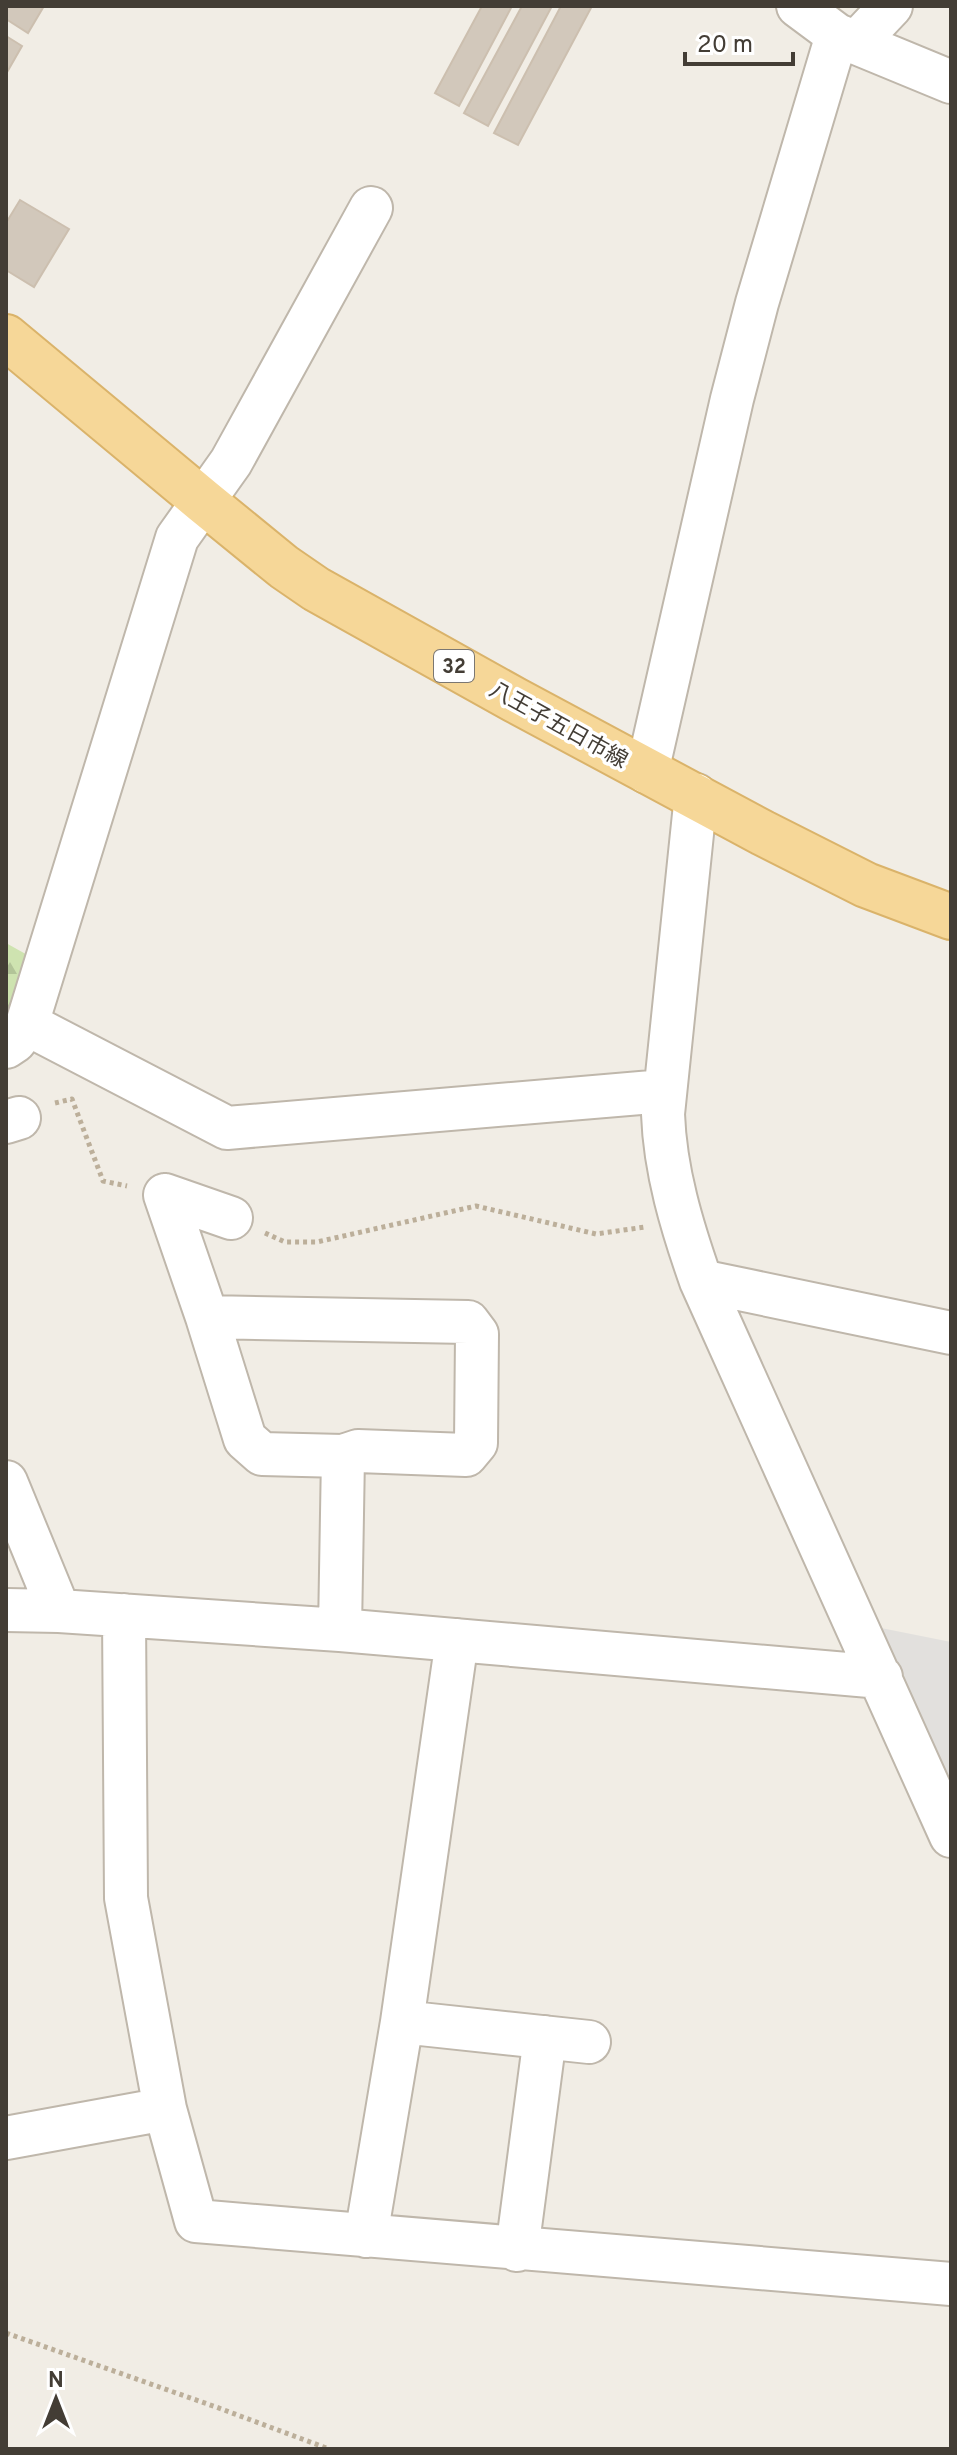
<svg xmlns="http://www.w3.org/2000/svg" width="957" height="2455" font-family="Overpass,'Noto Sans JP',sans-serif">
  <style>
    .forest { fill: url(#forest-firs) }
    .parking { fill: #e2e0dd }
    .building { fill: #d2c8bb; stroke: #ccbfaf; stroke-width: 2 }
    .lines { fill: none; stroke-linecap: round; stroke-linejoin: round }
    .minor-casing { stroke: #bfb7ab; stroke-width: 46 }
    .major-casing { stroke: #dab36a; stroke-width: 48 }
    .path { stroke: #bcaf9a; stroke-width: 5; stroke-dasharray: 4 4; stroke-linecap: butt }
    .minor { stroke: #fff; stroke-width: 42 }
    .major { stroke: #f6d798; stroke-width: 44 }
    .labels { text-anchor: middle; stroke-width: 7; stroke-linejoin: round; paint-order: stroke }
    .shield { fill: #fff; stroke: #7b7772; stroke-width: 2 }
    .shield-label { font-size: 20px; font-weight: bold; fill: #433d35 }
    .street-label { font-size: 22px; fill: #433d35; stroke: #fff }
  </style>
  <defs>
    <pattern id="forest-firs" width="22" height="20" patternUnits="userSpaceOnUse" patternTransform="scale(2)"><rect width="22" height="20" fill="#cee3b0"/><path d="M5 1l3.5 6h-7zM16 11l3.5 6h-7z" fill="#b2c498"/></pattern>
  </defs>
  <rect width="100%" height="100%" fill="#f1ede5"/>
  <path class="forest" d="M6,943L31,957L11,1015H6Z"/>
  <path class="parking" d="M856,1623L951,1642V1836Z"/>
  <path class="building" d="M6,6H44L28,33L6,19Z
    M482,6H512L459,106L435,93Z
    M522,6H552L488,126L464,113Z
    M561,6H592L518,145L494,133Z
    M6,36L22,46L6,74Z
    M20,200L69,229L34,287L6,270V223Z"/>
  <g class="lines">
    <defs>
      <path id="minor" d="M798,6L837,35L951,82
        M856,43L891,6
        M647,772L732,399L757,303L837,35
        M696,795L663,1114C665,1171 682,1227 701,1281L951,1836
        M27,1024L227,1128L664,1091
        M6,1047L15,1041L27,1024L177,538L231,462L371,208
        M6,1122L19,1118
        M165,1195L207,1317L245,1439L262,1454L343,1456L358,1451L466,1455L476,1443L477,1334L468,1322L207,1317
        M165,1195L231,1218
        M701,1281L951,1333
        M6,1482L59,1611
        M6,1610L59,1611L340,1630L881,1677
        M124,1615L126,1898L165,2109L196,2221L951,2284
        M340,1630L343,1456
        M402,2022L589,2042
        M6,2138L165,2109
        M366,2236L402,2022L457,1640
        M517,2250L545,2037"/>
      <path id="major" d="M6,337L203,501L284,567L316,589L515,700L763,833L866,885L951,917"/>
    </defs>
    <use href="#minor" class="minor-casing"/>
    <use href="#major" class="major-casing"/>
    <path class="path" d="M55,1103L72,1099L103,1181L127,1186
      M265,1233L285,1242H317L476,1206L596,1234L645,1227
      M6,2333L216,2407L329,2449"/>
    <use href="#minor" class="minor"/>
    <use href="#major" class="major"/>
  </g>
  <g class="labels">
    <rect class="shield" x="434" y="650" width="40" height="32" rx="6"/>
    <g class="shield-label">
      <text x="454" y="673">32</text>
    </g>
    <g class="street-label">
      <text transform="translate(559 724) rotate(29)" y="8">八王子五日市線</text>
    </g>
  </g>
  <rect width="957" height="2455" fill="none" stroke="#433d35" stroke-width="16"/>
  <g transform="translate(56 2399)" stroke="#ffffff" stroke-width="6" paint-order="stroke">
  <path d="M0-6L14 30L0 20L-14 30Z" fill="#433d35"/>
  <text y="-12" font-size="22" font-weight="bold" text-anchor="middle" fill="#433d35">N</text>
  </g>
  <path d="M685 52v12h108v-12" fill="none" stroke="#433d35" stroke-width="4"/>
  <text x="697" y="52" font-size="24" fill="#433d35" stroke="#ffffff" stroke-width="6" paint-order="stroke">20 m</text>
</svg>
